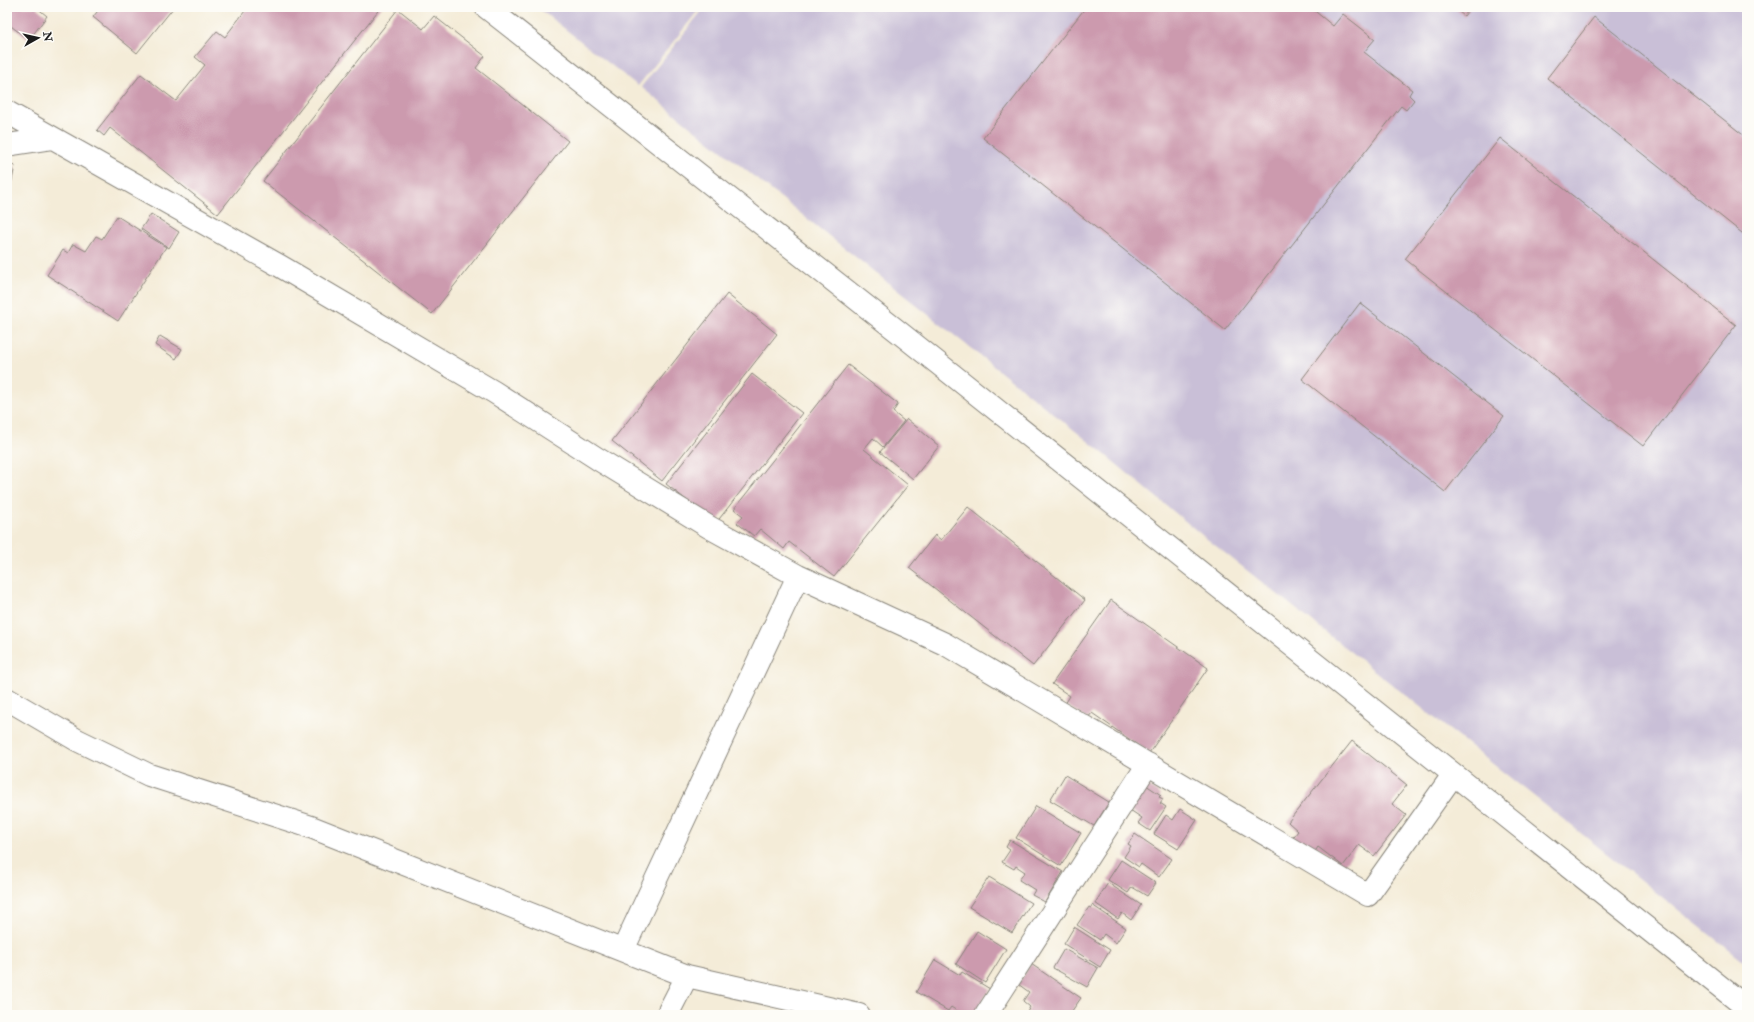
<svg xmlns="http://www.w3.org/2000/svg" width="1754" height="1022" font-family="'IM FELL Double Pica',serif">
  <style>
    .industrial { fill: #c9bfd7 }
    .building { fill: #cc9aae }
    .lines { fill: none; stroke-linecap: round; stroke-linejoin: round }
    .minor-casing { stroke: #88847a; stroke-width: 24 }
    .tertiary-casing { stroke: #88847a; stroke-width: 24 }
    .minor { stroke: #fff; stroke-width: 22 }
    .tertiary { stroke: #fff; stroke-width: 22 }
  </style>
  <rect width="100%" height="100%" fill="#fdfcf7"/>
  <filter id="ink" filterUnits="userSpaceOnUse"><feTurbulence type="fractalNoise" baseFrequency=".025" numOctaves="2"/><feDisplacementMap in="SourceGraphic" scale="8" xChannelSelector="R" yChannelSelector="G"/><feConvolveMatrix kernelMatrix="1 2 1 2 8 2 1 2 1" color-interpolation-filters="sRGB"/></filter>
  <filter id="wash" filterUnits="userSpaceOnUse"><feTurbulence type="fractalNoise" baseFrequency=".012" numOctaves="4" result="noise"/><feDisplacementMap in="SourceGraphic" scale="16" xChannelSelector="R" yChannelSelector="G"/><feGaussianBlur stdDeviation="0.9" result="paint"/><feColorMatrix in="noise" values="0 0 0 0 0 0 0 0 0 0 0 0 0 0 0 0 0 1.4 0 .05"/><feComposite in="paint" operator="in"/></filter>
  <g filter="url(#wash)">
    <rect width="100%" height="100%" fill="#f4ecd8"/>
    <path class="industrial" d="M537,7H701L638,86Z
      M705,7H1747V964L1202,535L1103,453L641,87Z"/>
    <g id="blocks">
      <path class="building" d="M7,7H36L47,16L29,40L7,23Z
        M101,7H174L137,53L93,17Z
        M248,7H381L218,214L110,128L104,136L97,130L141,74L176,101L205,65L195,57L217,31L225,37Z
        M1086,7H1310L1333,26L1343,14L1375,39L1364,52L1412,90L1409,95L1414,100L1406,110L1401,106L1225,330L983,138Z
        M1453,7H1471L1464,16Z
        M398,9L423,29L434,16L485,56L476,68L568,141L432,314L263,181Z
        M1594,17L1747,138V237L1547,78Z
        M1500,138L1736,325L1643,446L1405,259Z
        M7,164L15,166L9,194L7,193Z
        M151,214L179,232L169,248L141,229Z
        M117,216L166,247L118,321L47,275L63,250L68,253L73,244L86,251L96,236L102,239Z
        M727,294L777,334L662,481L612,441Z
        M1360,303L1504,416L1445,492L1302,379Z
        M160,336L182,349L176,359L155,345Z
        M848,365L898,404L893,412L904,421L883,447L873,438L864,449L908,485L834,577L789,542L784,549L760,529L754,536L737,523L743,516L734,509Z
        M752,374L802,413L716,523L666,484Z
        M907,419L939,446L913,479L880,452Z
        M968,507L1085,600L1033,666L909,568L935,535L941,540Z
        M1111,600L1208,668L1149,753L1092,713L1087,719L1065,704L1070,696L1052,684Z
        M1352,741L1407,785L1392,804L1406,815L1374,856L1359,845L1343,866L1318,847L1312,856L1291,840L1298,831L1288,822Z
        M1065,775L1109,802L1094,826L1050,800Z
        M1146,785L1161,795L1159,797L1163,799L1160,803L1166,807L1150,831L1138,823L1142,818L1130,810Z
        M1036,806L1081,833L1061,866L1016,838Z
        M1180,809L1197,820L1178,849L1154,834L1166,815L1173,820Z
        M1135,834L1172,859L1159,877L1141,864L1139,867L1124,857L1131,846L1128,844Z
        M1010,840L1063,872L1045,902L1032,895L1035,890L1019,880L1025,872L1016,866L1014,869L1002,862L1010,850L1006,847Z
        M1121,860L1156,883L1147,896L1132,887L1128,893L1108,880Z
        M989,877L1031,903L1012,933L969,907Z
        M1108,883L1141,905L1131,920L1122,913L1118,919L1095,903Z
        M1092,905L1126,928L1116,943L1104,934L1100,940L1077,925L1089,907L1091,908Z
        M1074,927L1110,950L1100,967L1064,944Z
        M977,931L1006,949L985,983L956,964Z
        M1064,949L1098,968L1087,987L1053,968Z
        M935,960L960,975L962,972L990,989L974,1015H963L951,1007L948,1011L916,992Z
        M1031,964L1081,998L1069,1015H1032L1027,1012L1030,1007L1023,1001L1029,992L1018,984Z"/>
    </g>
  </g>
  <g filter="url(#ink)">
    <use href="#blocks" fill-opacity="0" stroke="#88847a" stroke-width="1"/>
    <g class="lines">
      <defs>
        <path id="minor" d="M7,112L280,266L494,392L598,459L709,527L798,576L945,644L1368,895L1453,775
          M7,145L53,138
          M7,699L77,740L149,775L311,827L687,976L859,1015
          M623,950L798,576
          M667,1015L687,976
          M986,1015L1148,764"/>
        <path id="tertiary" d="M486,7L900,333L1747,1008"/>
      </defs>
      <use href="#minor" class="minor-casing"/>
      <use href="#tertiary" class="tertiary-casing"/>
      <use href="#minor" class="minor"/>
      <use href="#tertiary" class="tertiary"/>
    </g>
  </g>
  <rect width="1754" height="1022" fill="none" stroke="#fdfcf7" stroke-width="24"/>
  <g transform="translate(38 38) rotate(82)" stroke="#fdfcf7" stroke-width="3" paint-order="stroke">
  <path d="M0-3L7 15L0 10L-7 15Z" fill="#1c1c1c"/>
  <text y="-6" font-size="11" font-weight="bold" text-anchor="middle" fill="#1c1c1c">N</text>
  </g>
</svg>
